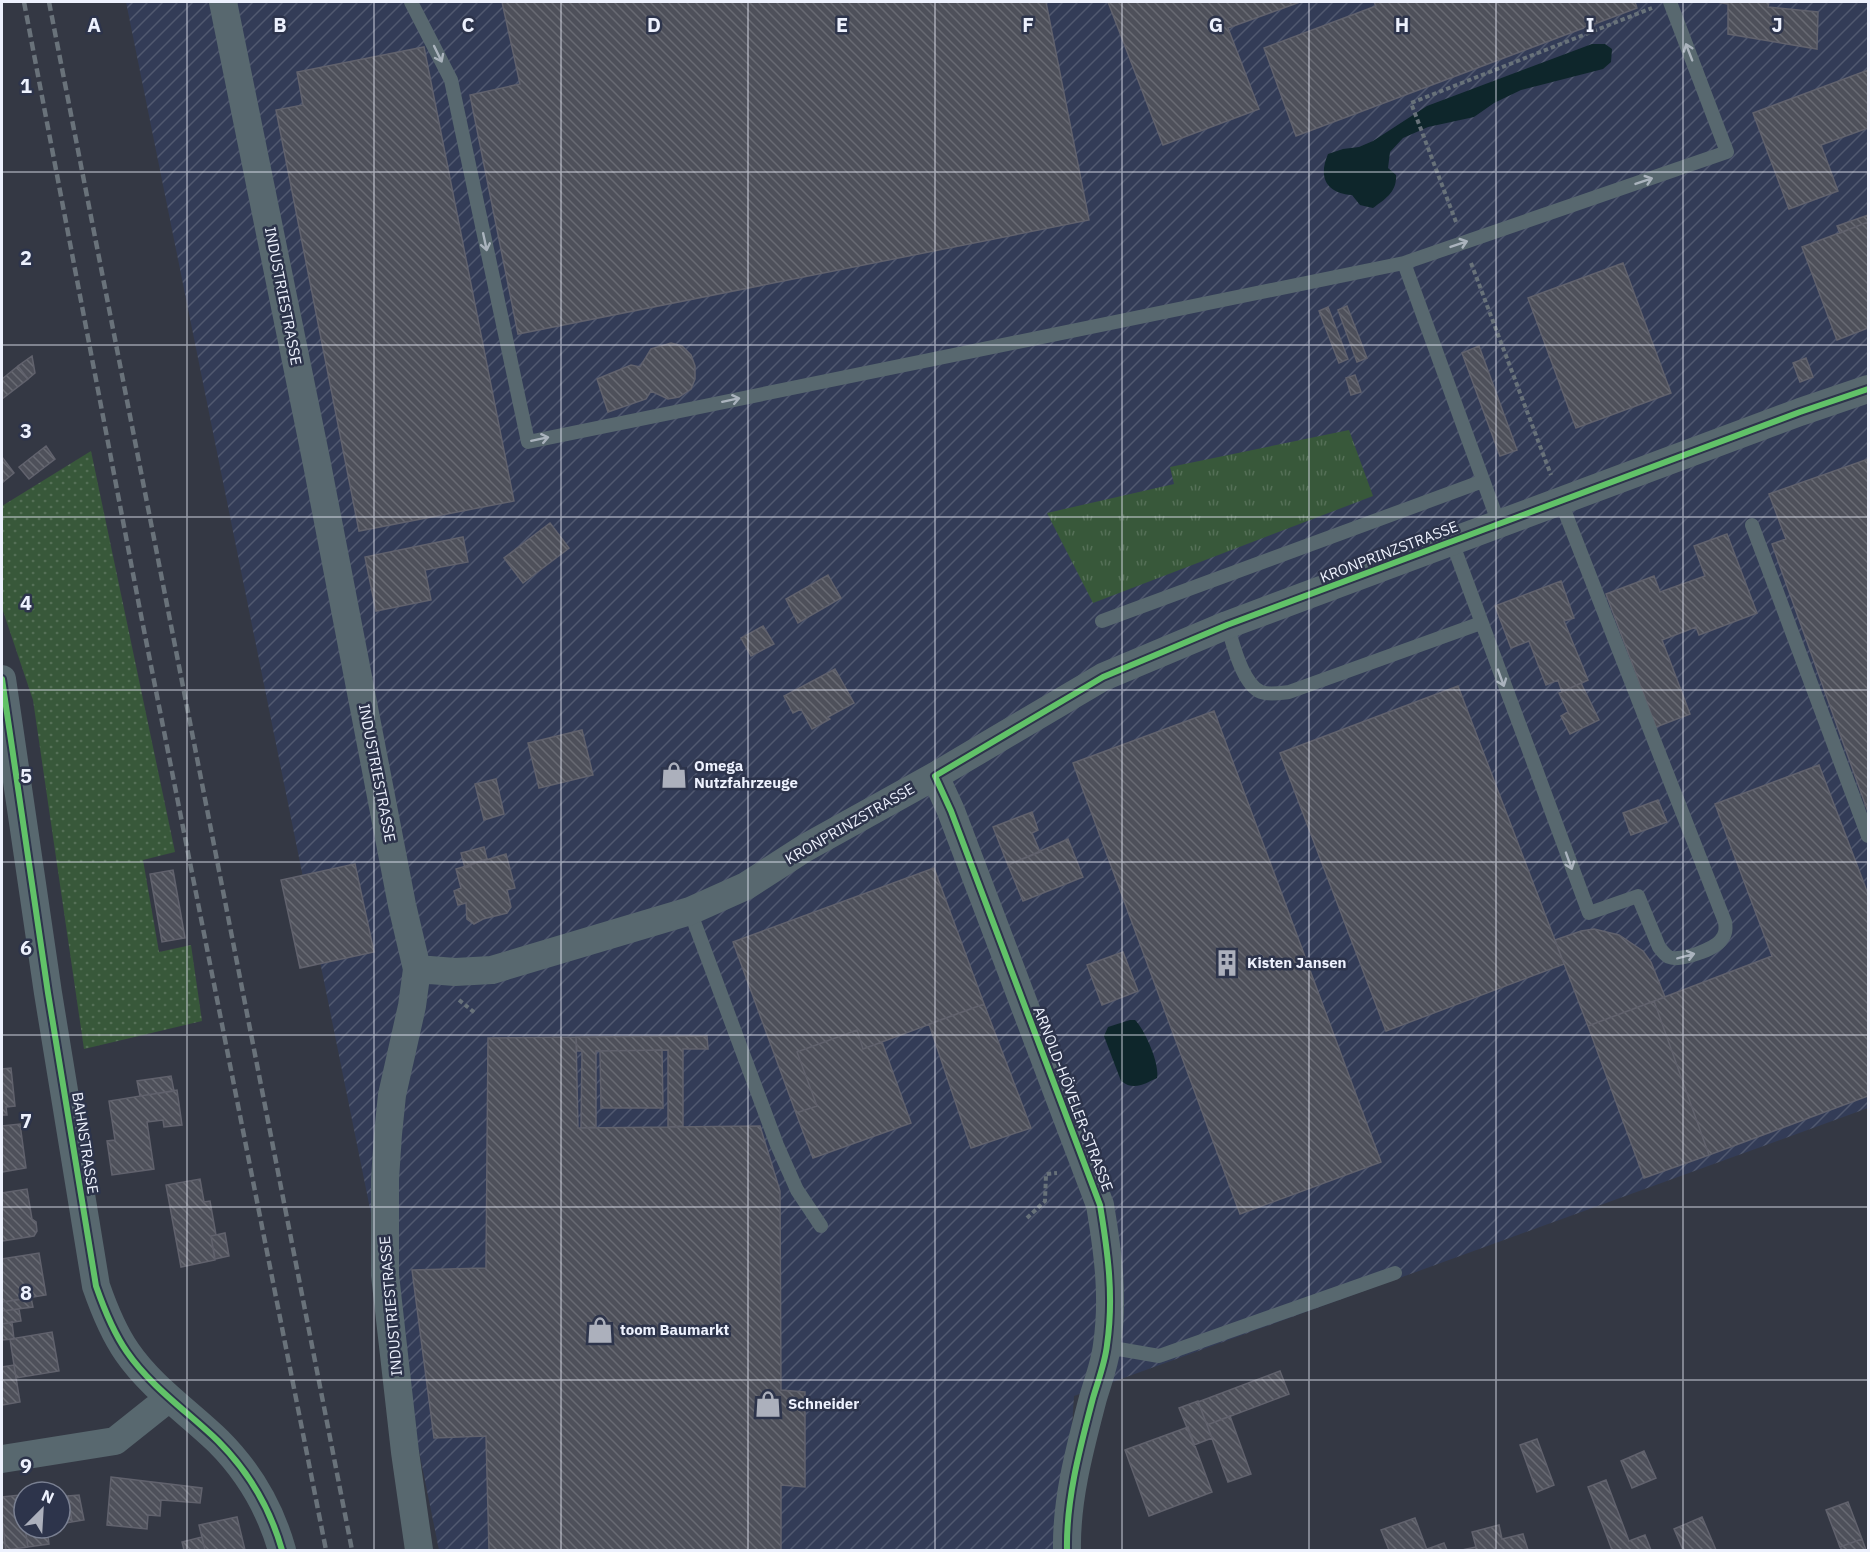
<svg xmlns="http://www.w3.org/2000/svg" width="1870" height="1552" font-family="'IBM Plex Sans',sans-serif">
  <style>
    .industrial { fill: url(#industrial-furrows) }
    .grass { fill: url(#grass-tufts) }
    .park { fill: url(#park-dots) }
    .water { fill: #0e262b }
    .building { fill: url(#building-back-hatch); stroke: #61626d; stroke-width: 1.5 }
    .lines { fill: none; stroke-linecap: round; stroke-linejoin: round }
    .path { stroke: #68727a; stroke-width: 4; stroke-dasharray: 4.5 3; stroke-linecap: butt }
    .service { stroke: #58686f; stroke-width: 14 }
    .minor { stroke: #58686f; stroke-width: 28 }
    .rail { stroke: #69727a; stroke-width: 4.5; stroke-dasharray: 9 4.5; stroke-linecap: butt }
    .cycleway-casing { stroke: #2d344b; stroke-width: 10 }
    .cycleway { stroke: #61c268; stroke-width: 6 }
    .oneway { stroke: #aab3bd }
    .grid { fill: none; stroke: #edf1fd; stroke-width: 1.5; stroke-opacity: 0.55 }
    .labels { text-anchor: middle; stroke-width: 5; stroke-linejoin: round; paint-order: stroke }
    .street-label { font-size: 15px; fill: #edf1fd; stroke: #2d344b }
    .poi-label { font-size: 15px; font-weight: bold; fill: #edf1fd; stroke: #2d344b; text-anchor: start }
    .grid-label { font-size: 20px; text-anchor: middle; font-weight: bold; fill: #edf1fd; stroke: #2d344b; stroke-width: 5; stroke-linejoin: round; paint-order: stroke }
  </style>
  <defs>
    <pattern id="industrial-furrows" width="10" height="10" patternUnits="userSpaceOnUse" patternTransform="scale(1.5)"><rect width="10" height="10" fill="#333c57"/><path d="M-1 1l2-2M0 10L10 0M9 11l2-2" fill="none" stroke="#515970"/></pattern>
    <pattern id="grass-tufts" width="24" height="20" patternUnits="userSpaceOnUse" patternTransform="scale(1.5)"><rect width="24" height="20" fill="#38583a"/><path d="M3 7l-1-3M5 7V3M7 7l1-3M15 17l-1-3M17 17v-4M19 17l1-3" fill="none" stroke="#557057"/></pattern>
    <pattern id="park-dots" width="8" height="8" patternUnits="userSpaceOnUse" patternTransform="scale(1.5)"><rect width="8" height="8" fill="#38583a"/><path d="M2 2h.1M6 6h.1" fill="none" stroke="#557057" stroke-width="1.8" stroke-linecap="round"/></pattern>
    <pattern id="building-back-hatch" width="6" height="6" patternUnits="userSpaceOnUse" patternTransform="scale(1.5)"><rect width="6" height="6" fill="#4e505a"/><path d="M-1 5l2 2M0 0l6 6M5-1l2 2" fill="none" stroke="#686a73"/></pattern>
  </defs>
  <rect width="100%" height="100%" fill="#343844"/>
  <path class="industrial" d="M126,2H1868V1108L1074,1396L1064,1550H439Z"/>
  <path class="grass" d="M1349,430L1373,496L1093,603L1047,513L1174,484L1170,467Z"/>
  <path class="park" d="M91,451L175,852L143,860L159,952L191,945L202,1021L84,1049L33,700L2,608V506Z"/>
  <path class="water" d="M1592,44H1605L1612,49L1611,62L1603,69L1521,90L1494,103L1474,117L1428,127L1403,138L1390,152L1388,168L1396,175C1397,192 1385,199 1373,208L1360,205L1352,195C1326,193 1318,177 1328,154L1343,149L1359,147L1373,141L1427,106Z
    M1130,1020H1135C1145,1030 1160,1064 1157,1078C1144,1084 1134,1091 1121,1081L1104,1036L1108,1027Z"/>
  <path class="building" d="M502,2H1046L1089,220L518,334L470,95L520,84Z
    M1108,2H1300L1228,28L1259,109L1163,145Z
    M1374,2H1635L1637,8L1296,136L1264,48L1376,6Z
    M1717,2H1769L1768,7L1818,12L1817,49L1728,34V4Z
    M424,47L514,501L359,531L276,110L303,105L297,72Z
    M1868,70V128L1821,145L1838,191L1789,209L1753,113Z
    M1868,215V222L1840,233L1837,226Z
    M1868,222V328L1837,340L1802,247Z
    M1623,263L1671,393L1576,428L1528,298Z
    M1347,306L1367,358L1357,362L1338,310Z
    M1328,307L1348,359L1339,363L1319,311Z
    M671,343L682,346L691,355L695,366V379L691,389L679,397L668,399L651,391L646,399L608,412L597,379L631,365L640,367L651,349Z
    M1479,346L1517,450L1500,456L1462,353Z
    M32,356L35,373L28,379L18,366Z
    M1806,358L1813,377L1800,382L1793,363Z
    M18,366L28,379L2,399V379Z
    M1355,375L1361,392L1351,395L1346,378Z
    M46,446L55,459L29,479L19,467Z
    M2,457L14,473L2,483Z
    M1868,459V812L1772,544L1786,539L1769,494Z
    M550,523L569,548L523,583L504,558Z
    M1727,534L1757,613L1699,635L1696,627L1662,640L1690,714L1656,727L1606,594L1654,576L1660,592L1705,576L1694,546Z
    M463,537L468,562L425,570L431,600L376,611L365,557Z
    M828,575L841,598L798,623L786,599Z
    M1561,581L1574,618L1564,621L1588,680L1562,692L1558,680L1546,685L1529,641L1511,648L1495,606Z
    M763,626L774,644L751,656L741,638Z
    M835,669L854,703L828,717L830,719L812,729L801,709L793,713L784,696Z
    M1581,683L1599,720L1570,734L1561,716L1568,712L1559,693Z
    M1458,686L1564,964L1386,1031L1280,753Z
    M1214,711L1381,1162L1240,1214L1073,763Z
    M582,730L593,775L539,788L528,743Z
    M1819,765L1868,894V1096L1709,1155L1654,1001L1772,956L1715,804Z
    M496,779L504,814L484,820L475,784Z
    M1658,800L1667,822L1631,835L1623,813Z
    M1032,812L1038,830L1032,833L1040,852L1008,865L993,827Z
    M1068,839L1083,877L1023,901L1008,865Z
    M484,847L487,859L470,864L471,866L465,868L461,853Z
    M506,854L515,888L507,890L511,907L507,913L483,919L474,924L467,919L466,903L458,905L454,891L461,888L456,869Z
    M355,864L374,952L300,968L281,880Z
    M934,868L984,1004L863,1049L857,1030L797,1052L817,1106L796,1113L733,942Z
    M173,870L185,938L162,942L150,874Z
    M1594,929L1619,935L1643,951L1651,962L1665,997L1588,1026L1555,940L1581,931Z
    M1123,952L1138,991L1102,1005L1087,965Z
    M1654,1001L1709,1155L1644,1178L1588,1026Z
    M984,1004L1031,1128L971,1148L929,1024Z
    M857,1030L863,1049L882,1042L911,1123L813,1158L796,1113L817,1106L797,1052Z
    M707,1036L708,1049H683V1126L668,1127V1050L596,1051V1127L581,1128L582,1051H577L576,1037Z
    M576,1037L578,1128L760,1126L780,1191L781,1390L805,1392V1487L781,1485V1550H489L486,1436L434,1438L412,1270L486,1268L488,1038Z
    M662,1050L663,1108H601L600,1051Z
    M11,1068L15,1106L6,1107L7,1115H2V1069Z
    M171,1076L174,1091L140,1096L137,1081Z
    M177,1090L182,1125L164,1127L163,1120L147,1122L154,1169L112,1175L107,1141L115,1140L109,1101Z
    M20,1124L26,1168L2,1172V1126Z
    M200,1179L204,1202L210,1201L216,1235L211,1236L215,1260L181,1267L166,1185Z
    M27,1189L32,1219L36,1222L37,1231L34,1236L2,1241V1193Z
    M225,1233L229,1256L215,1259L211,1236Z
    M39,1253L46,1295L2,1302V1259Z
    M31,1298L33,1307L2,1311V1302Z
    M19,1309L21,1321L2,1324V1311Z
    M12,1322L14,1339L2,1340V1324Z
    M52,1332L59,1371L16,1378L10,1339Z
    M14,1365L20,1402L2,1405V1367Z
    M1280,1371L1289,1394L1207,1425L1198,1402Z
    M1198,1401L1212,1438L1194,1445L1179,1408Z
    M1230,1416L1251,1474L1228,1482L1207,1425Z
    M1188,1427L1212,1492L1149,1516L1125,1450Z
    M1537,1439L1554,1485L1537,1492L1520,1445Z
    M1644,1451L1656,1478L1632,1488L1621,1461Z
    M111,1477L202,1488L200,1503L161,1500L160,1516L148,1515L147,1529L107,1525Z
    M1606,1480L1629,1541L1645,1535L1651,1550H1612L1588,1487Z
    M24,1494V1523L20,1495Z
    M20,1495L28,1547L6,1550L2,1520V1497Z
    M79,1495L84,1520L72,1522L68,1496Z
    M68,1496L72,1522L60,1524V1498Z
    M1848,1502L1862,1539L1840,1547L1826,1510Z
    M237,1517L245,1550H205L199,1525Z
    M1702,1517L1716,1550H1683L1674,1529Z
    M1415,1518L1427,1550H1389L1381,1530Z
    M2,1520L6,1550H2Z
    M1499,1525L1502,1539L1523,1534L1528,1550H1462L1476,1547L1472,1532Z
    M25,1528H47L49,1544L28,1547Z
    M202,1537L205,1550H184L182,1542Z
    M1862,1539L1866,1550H1842L1840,1547Z
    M1444,1543L1447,1550H1427V1549Z"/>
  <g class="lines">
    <path class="path" d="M1456,222L1411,103L1652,8
      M1471,263L1551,475
      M459,1000L475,1013
      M1027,1218L1045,1201L1046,1174L1057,1173"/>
    <path class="service" d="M411,2L451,80L528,442L1404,263L1727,152L1670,2
      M1404,263L1499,524
      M1752,525L1868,836
      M1452,542L1589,913L1638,896L1659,947C1662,951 1665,955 1669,957C1680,962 1715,949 1721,940C1726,934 1726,929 1725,922L1561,502
      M1102,621L1483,481
      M1227,625C1233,643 1242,684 1261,692C1269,695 1280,693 1289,692L1481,623
      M690,911L777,1145L797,1190L821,1226
      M1107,1347L1159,1356L1395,1273"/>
    <path class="minor" d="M223,2L316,459L402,905L417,969L412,1006L392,1095L388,1134L385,1179V1275L405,1452L419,1550
      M2,679L48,993L96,1286C104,1309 113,1332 127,1352C151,1387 188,1412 218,1441C249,1472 270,1508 282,1550
      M935,776L951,811L1100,1205C1108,1253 1114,1297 1107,1345C1105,1363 1098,1381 1093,1398C1080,1448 1066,1499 1067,1550
      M417,969L455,972L492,970L690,911L746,886L805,848L935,776L1103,677L1227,625L1800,412L1868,389
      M2,1459L115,1441L169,1398"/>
    <path class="rail" d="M24,2L139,605L326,1550
      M49,2L352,1550"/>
    <defs>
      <path id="cycleway" d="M2,679L48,993L96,1286C104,1309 113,1332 127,1352C151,1387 188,1412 218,1441C249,1472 270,1508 282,1550
        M1067,1550C1066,1499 1080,1448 1093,1398C1098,1381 1105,1363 1107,1345C1114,1297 1108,1253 1100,1205L951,811L935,776L1103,677L1227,625L1800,412L1868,389"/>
    </defs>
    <use href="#cycleway" class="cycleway-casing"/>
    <use href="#cycleway" class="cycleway"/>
  </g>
  <defs><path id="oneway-shaft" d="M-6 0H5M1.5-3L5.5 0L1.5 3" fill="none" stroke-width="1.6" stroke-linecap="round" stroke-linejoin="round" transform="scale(1.5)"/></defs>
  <g class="oneway">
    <use href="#oneway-shaft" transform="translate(1689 52) rotate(-111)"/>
    <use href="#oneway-shaft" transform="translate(438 54) rotate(64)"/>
    <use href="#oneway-shaft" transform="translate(1644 181) rotate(-19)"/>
    <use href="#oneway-shaft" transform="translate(485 242) rotate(78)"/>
    <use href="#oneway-shaft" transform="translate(1459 244) rotate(-19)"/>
    <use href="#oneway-shaft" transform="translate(731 400) rotate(-12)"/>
    <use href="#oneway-shaft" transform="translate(540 439) rotate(-12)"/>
    <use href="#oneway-shaft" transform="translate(1501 678) rotate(70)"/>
    <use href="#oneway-shaft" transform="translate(1569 861) rotate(70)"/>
    <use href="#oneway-shaft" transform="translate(1686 956) rotate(-15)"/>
  </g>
  <path class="grid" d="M187,2V1550M374,2V1550M561,2V1550M748,2V1550M935,2V1550M1122,2V1550M1309,2V1550M1496,2V1550M1683,2V1550M2,172H1868M2,345H1868M2,517H1868M2,690H1868M2,862H1868M2,1035H1868M2,1207H1868M2,1380H1868"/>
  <defs>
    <symbol id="shop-bare" viewBox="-9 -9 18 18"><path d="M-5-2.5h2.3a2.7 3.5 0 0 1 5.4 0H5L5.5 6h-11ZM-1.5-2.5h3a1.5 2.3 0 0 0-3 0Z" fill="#acb0bc" stroke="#2d344b" stroke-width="2.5" paint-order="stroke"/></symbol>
    <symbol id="building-bare" viewBox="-9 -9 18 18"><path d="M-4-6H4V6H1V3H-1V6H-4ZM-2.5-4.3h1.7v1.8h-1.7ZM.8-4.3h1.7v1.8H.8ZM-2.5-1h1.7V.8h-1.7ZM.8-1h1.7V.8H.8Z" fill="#acb0bc" stroke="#2d344b" stroke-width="2.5" paint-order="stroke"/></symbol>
  </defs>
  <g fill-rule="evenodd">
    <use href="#shop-bare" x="655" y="756" width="38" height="38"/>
    <use href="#building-bare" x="1208" y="944" width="38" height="38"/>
    <use href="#shop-bare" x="581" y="1311" width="38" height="38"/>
    <use href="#shop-bare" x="749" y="1385" width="38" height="38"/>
  </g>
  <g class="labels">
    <g class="street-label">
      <text transform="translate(283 296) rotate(79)" y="5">INDUSTRIESTRASSE</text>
      <text transform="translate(1389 552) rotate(-21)" y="5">KRONPRINZSTRASSE</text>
      <text transform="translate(377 773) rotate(79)" y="5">INDUSTRIESTRASSE</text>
      <text transform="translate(850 824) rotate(-30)" y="5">KRONPRINZSTRASSE</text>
      <text transform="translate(1073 1099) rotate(69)" y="5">ARNOLD-HÖVELER-STRASSE</text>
      <text transform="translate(85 1143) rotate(81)" y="5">BAHNSTRASSE</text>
      <text transform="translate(391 1306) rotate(-95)" y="5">INDUSTRIESTRASSE</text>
    </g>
    <g class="poi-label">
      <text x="694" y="771">Omega<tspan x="694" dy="17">Nutzfahrzeuge</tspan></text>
      <text x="1247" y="968">Kisten Jansen</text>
      <text x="620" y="1335">toom Baumarkt</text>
      <text x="788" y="1409">Schneider</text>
    </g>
  </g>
  <g class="grid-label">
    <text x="94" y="32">A</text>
    <text x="280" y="32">B</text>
    <text x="468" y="32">C</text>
    <text x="654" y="32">D</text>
    <text x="842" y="32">E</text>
    <text x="1028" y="32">F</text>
    <text x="1216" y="32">G</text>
    <text x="1402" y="32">H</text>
    <text x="1590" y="32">I</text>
    <text x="1777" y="32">J</text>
    <text x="26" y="93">1</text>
    <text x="26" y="265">2</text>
    <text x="26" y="438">3</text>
    <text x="26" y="610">4</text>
    <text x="26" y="783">5</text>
    <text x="26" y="955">6</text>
    <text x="26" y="1128">7</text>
    <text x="26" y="1300">8</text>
    <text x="26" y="1473">9</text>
  </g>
  <rect width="1870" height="1552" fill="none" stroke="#edf1fd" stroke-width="6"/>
  <g transform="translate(42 1510) rotate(24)"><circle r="28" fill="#2d344b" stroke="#7a8092" stroke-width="1.5"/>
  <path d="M0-4.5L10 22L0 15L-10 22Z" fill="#acb0bc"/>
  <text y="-9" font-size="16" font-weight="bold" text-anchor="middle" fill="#edf1fd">N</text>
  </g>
</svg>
